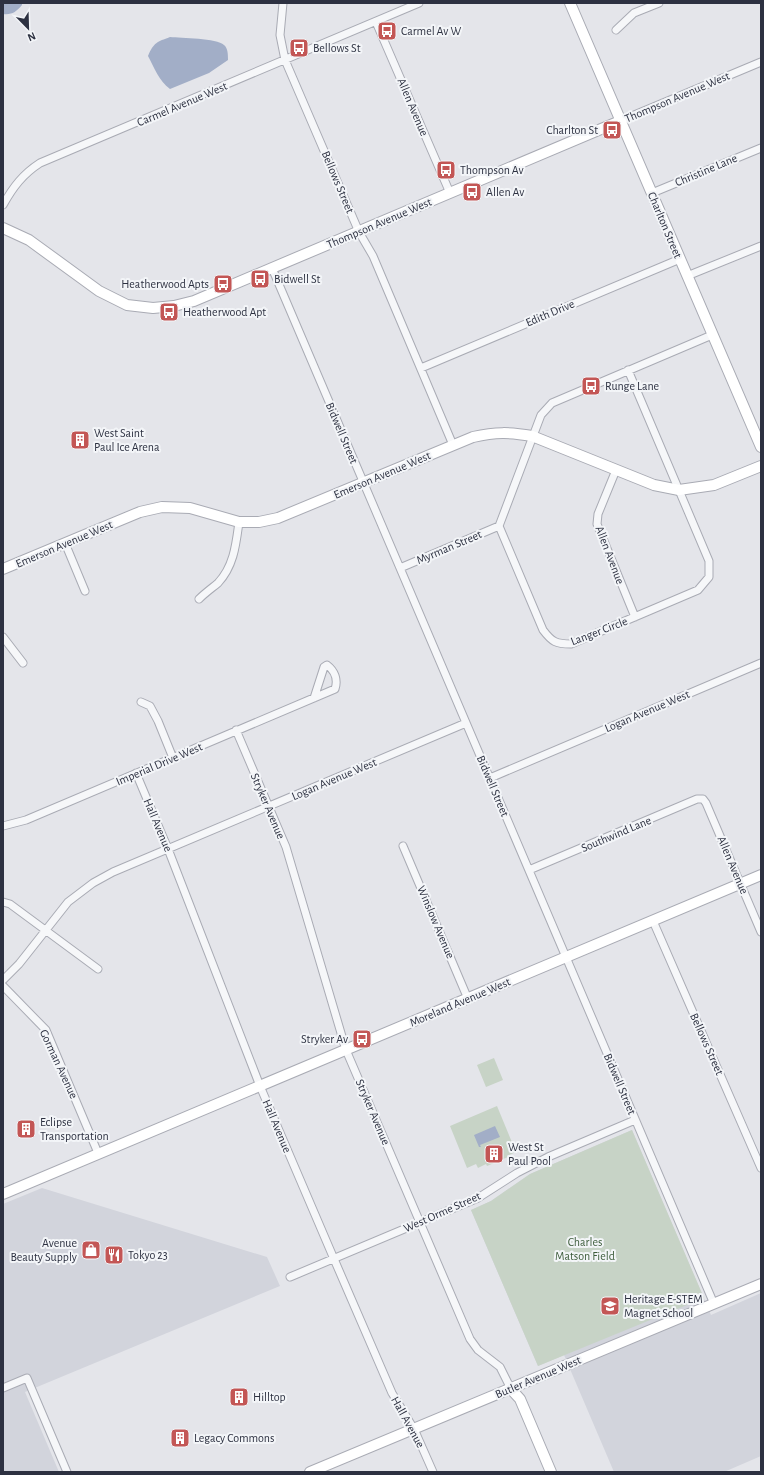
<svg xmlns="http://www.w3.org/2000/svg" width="764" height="1475" font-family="'Alegreya Sans',sans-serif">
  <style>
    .built { fill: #d2d4dc }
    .green { fill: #c7d3c6 }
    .water { fill: #a2aec7 }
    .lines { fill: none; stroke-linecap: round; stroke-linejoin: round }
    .street-casing { stroke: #a9abb4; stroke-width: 9 }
    .secondary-casing { stroke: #a9abb4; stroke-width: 12 }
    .street { stroke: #f6f7f9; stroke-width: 7 }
    .secondary { stroke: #fff; stroke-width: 10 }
    .labels { text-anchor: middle; stroke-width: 4; stroke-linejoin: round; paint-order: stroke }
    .poi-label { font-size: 12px; fill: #2d3141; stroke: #f3f5f8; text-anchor: start }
    .street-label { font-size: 12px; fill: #2d3141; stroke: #f3f5f8 }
    .park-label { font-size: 12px; fill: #3d5c3b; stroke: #f3f5f8 }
  </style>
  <rect width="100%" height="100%" fill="#e4e5ea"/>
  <path class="built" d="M632,1130L711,1315L761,1293V1456L724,1472H614L564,1355L538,1366L471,1210L491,1201L530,1174Z
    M42,1188L267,1257L280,1286L25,1392L59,1472H3V1204Z"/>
  <path class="green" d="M494,1058L503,1080L486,1087L477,1065Z
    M497,1106L516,1152L507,1156L508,1157L487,1166L486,1164L478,1168L476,1164L467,1168L450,1126Z
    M632,1130L704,1298L538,1366L471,1210L491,1201L530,1174Z"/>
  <path class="water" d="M3,3H22V5C16,12 12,15 3,14Z
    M170,37C181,38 217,38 224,45C228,48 228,55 228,60L209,73L170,89C159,81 154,67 148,56C154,42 157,42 170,37Z
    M495,1126L500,1137L480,1145L481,1147H479L474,1135Z"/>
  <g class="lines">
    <defs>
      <path id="street" d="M283,3L280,35L285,60L359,232L373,256L453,445
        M376,22L450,193
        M616,30L634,13L659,3
        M620,121L761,62
        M652,193L761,148
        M3,205C13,187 23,174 40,163L419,3
        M272,268L714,1304
        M687,276L761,246
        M421,368L680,259
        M628,370L709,561V577L698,590L571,644C556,644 552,642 543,630L499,526L541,415L552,403L712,335
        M616,470L598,514L597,524L635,617
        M65,543L85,591
        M400,568L499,526
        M199,599C205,593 212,588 218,583C234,566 236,544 239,522
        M3,637L23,663
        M141,702L150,706L158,721L173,758
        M236,730L286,847L346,1050L470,1339L478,1350L500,1367L511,1389
        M136,773L168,849L260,1086L334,1259L392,1393L414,1429L433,1472
        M490,778L761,663
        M3,826L26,820L335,689C338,680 335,671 327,665L324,667L314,698
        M403,846L468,999
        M529,870L697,799H703L706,803L761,932
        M3,902L10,904L98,969
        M653,921L761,1168
        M3,980L19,964L68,902L93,883L113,872L466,723
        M3,986L46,1030L98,1153
        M290,1277L478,1198L517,1173L548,1157L635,1120
        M3,1388L27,1378L67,1472"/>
      <path id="secondary" d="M570,3L761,447
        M3,228L29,240L99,291L127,305L153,308L174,306L194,301L620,121
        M3,569L140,512L162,507L190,508L239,522H259L278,518L473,437C496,432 509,432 532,436L654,485L679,490L714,485L761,466
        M3,1194L761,875
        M511,1389L520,1399L551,1472
        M310,1472L761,1284"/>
    </defs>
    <use href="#street" class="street-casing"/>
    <use href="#secondary" class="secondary-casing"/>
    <use href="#street" class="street"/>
    <use href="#secondary" class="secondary"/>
  </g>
  <defs>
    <symbol id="bus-square" viewBox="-11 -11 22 22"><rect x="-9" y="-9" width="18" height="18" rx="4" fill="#c35655" stroke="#f3f5f8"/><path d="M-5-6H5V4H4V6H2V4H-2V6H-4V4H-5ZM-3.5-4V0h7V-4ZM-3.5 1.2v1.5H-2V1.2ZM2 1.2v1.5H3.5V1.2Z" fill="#fff"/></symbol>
    <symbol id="building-square" viewBox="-11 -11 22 22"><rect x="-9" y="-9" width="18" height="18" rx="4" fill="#c35655" stroke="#f3f5f8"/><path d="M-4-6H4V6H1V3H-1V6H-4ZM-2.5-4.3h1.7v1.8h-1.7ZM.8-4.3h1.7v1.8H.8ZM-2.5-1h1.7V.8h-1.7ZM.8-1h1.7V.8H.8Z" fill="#fff"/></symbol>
    <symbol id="shop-square" viewBox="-11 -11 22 22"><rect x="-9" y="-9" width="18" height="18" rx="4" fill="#c35655" stroke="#f3f5f8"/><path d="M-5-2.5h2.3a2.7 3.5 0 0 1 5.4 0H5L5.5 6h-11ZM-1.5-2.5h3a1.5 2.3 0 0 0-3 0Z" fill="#fff"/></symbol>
    <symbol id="restaurant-square" viewBox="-11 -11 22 22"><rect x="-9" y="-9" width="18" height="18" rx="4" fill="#c35655" stroke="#f3f5f8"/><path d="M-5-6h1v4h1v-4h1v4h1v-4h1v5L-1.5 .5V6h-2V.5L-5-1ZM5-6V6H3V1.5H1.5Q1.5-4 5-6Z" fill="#fff"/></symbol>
    <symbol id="school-square" viewBox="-11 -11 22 22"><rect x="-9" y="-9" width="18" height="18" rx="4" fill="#c35655" stroke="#f3f5f8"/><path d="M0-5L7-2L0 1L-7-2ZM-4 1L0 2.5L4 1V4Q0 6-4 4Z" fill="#fff"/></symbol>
  </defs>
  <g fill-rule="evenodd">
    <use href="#bus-square" x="376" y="20" width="22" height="22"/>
    <use href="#bus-square" x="288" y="37" width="22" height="22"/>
    <use href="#bus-square" x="601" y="119" width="22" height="22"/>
    <use href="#bus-square" x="435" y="159" width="22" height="22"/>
    <use href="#bus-square" x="461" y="181" width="22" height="22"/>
    <use href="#bus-square" x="249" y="268" width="22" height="22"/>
    <use href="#bus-square" x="212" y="273" width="22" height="22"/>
    <use href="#bus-square" x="158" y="301" width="22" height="22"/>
    <use href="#bus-square" x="580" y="375" width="22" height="22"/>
    <use href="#building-square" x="69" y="429" width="22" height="22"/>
    <use href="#bus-square" x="351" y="1028" width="22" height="22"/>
    <use href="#building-square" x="15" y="1118" width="22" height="22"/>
    <use href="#building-square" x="483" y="1143" width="22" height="22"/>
    <use href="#shop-square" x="80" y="1239" width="22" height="22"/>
    <use href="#restaurant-square" x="103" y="1244" width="22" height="22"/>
    <use href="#school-square" x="599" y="1295" width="22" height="22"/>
    <use href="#building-square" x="228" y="1386" width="22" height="22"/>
    <use href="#building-square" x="169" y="1427" width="22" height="22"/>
  </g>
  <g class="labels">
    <g class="poi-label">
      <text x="401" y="35">Carmel Av W</text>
      <text x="313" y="52">Bellows St</text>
      <text x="598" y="134" text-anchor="end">Charlton St</text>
      <text x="460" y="174">Thompson Av</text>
      <text x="486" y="196">Allen Av</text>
      <text x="274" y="283">Bidwell St</text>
      <text x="209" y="288" text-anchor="end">Heatherwood Apts</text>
      <text x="183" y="316">Heatherwood Apt</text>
      <text x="605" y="390">Runge Lane</text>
      <text x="94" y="437">West Saint<tspan x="94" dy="14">Paul Ice Arena</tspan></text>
      <text x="348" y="1043" text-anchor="end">Stryker Av</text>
      <text x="40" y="1126">Eclipse<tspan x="40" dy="14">Transportation</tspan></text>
      <text x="508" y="1151">West St<tspan x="508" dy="14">Paul Pool</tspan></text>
      <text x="77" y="1247" text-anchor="end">Avenue<tspan x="77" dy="14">Beauty Supply</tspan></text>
      <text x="128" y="1259">Tokyo 23</text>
      <text x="624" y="1303">Heritage E-STEM<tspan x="624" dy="14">Magnet School</tspan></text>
      <text x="253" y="1401">Hilltop</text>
      <text x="194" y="1442">Legacy Commons</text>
    </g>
    <g class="street-label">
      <text transform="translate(677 97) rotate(-23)" y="4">Thompson Avenue West</text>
      <text transform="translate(182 104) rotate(-23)" y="4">Carmel Avenue West</text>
      <text transform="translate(413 107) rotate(67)" y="4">Allen Avenue</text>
      <text transform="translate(706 170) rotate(-23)" y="4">Christine Lane</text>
      <text transform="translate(338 182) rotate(67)" y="4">Bellows Street</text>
      <text transform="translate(379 223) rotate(-23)" y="4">Thompson Avenue West</text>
      <text transform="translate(665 225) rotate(67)" y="4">Charlton Street</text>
      <text transform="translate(550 313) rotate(-23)" y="4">Edith Drive</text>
      <text transform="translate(342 433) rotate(67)" y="4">Bidwell Street</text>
      <text transform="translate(382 475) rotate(-23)" y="4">Emerson Avenue West</text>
      <text transform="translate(64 544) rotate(-23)" y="4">Emerson Avenue West</text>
      <text transform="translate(449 547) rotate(-23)" y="4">Myrman Street</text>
      <text transform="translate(610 555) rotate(69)" y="4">Allen Avenue</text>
      <text transform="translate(599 631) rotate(-21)" y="4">Langer Circle</text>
      <text transform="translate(647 711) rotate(-23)" y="4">Logan Avenue West</text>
      <text transform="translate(159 764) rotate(-23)" y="4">Imperial Drive West</text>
      <text transform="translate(334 779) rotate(-23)" y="4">Logan Avenue West</text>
      <text transform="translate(493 786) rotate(67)" y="4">Bidwell Street</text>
      <text transform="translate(268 806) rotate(67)" y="4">Stryker Avenue</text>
      <text transform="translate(158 825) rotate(67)" y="4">Hall Avenue</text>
      <text transform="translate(616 834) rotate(-23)" y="4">Southwind Lane</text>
      <text transform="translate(733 865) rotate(67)" y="4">Allen Avenue</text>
      <text transform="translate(436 922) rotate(67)" y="4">Winslow Avenue</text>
      <text transform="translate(460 1002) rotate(-23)" y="4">Moreland Avenue West</text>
      <text transform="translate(707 1044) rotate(66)" y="4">Bellows Street</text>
      <text transform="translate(59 1064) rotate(65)" y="4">Gorman Avenue</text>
      <text transform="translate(620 1084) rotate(67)" y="4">Bidwell Street</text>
      <text transform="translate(373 1112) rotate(67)" y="4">Stryker Avenue</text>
      <text transform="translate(277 1126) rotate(67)" y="4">Hall Avenue</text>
      <text transform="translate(442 1212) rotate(-24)" y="4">West Orme Street</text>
      <text transform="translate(538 1377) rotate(-23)" y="4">Butler Avenue West</text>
      <text transform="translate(408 1422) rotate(61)" y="4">Hall Avenue</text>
    </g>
    <g class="park-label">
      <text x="585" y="1246">Charles<tspan x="585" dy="14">Matson Field</tspan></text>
    </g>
  </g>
  <rect width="764" height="1475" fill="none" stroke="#2d3141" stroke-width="8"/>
  <g transform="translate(28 28) rotate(157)" stroke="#f3f5f8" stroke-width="3" paint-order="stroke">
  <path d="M0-3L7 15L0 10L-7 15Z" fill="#2d3141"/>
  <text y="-6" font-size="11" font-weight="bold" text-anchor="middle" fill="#2d3141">N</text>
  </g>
</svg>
